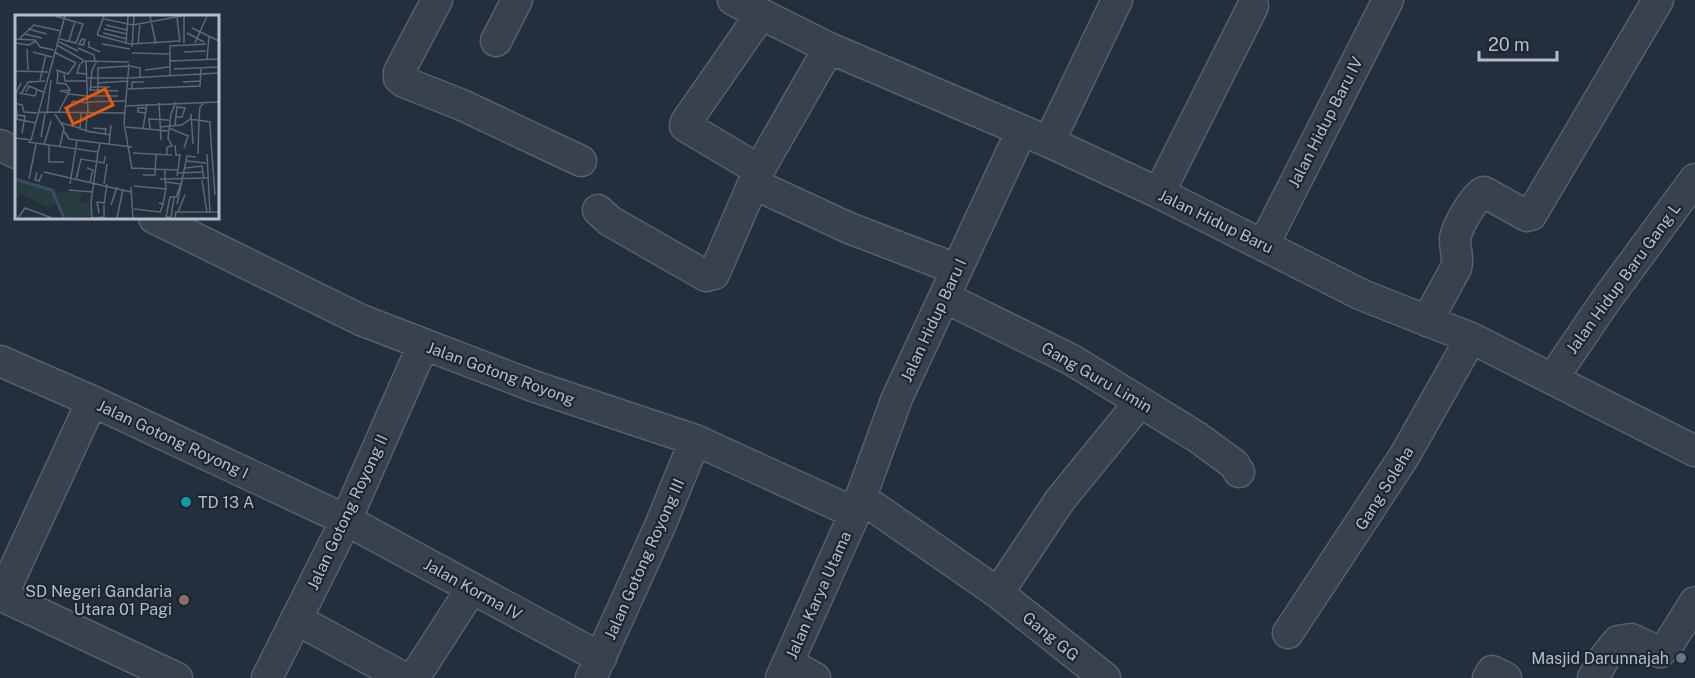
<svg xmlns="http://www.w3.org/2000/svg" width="1695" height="678" font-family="'Public Sans',sans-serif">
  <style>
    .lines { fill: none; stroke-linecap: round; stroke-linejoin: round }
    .street-casing { stroke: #565f6c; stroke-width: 33 }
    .street { stroke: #38414e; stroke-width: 30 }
    .culture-dot { fill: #0f9aa8; stroke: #1d2633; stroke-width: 2 }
    .education-dot { fill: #8d6e63; stroke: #1d2633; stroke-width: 2 }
    .worship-dot { fill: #6b7280; stroke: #1d2633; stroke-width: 2 }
    .labels { text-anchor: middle; stroke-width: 4.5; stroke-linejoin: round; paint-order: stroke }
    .street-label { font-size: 16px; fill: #b4bcc9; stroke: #1d2633 }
    .poi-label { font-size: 16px; fill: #b4bcc9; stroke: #1d2633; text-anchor: end }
    .inset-river { fill: none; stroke: #394c67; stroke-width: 3 }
    .inset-road { fill: none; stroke: #5e6776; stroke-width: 1.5 }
    .view { fill: #e8590c; fill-opacity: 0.15; stroke: #e8590c; stroke-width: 3 }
    .inset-edge { fill: none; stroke: #b4bcc9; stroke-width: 3 }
  </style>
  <rect width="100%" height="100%" fill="#242f3e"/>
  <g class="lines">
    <defs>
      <path id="street" d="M437,0L399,72V78L404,82L462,105L581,161
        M733,0L829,48L1049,142L1159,193L1362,295L1471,338L1695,451
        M496,41L517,0
        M1049,142L1117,0
        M0,145L16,153
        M759,170L685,126L686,122L761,14
        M754,184L849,228L956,269
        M1159,193L1253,6
        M598,210L610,221L706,276L714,274L759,170L829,48
        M154,218L361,320L533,386L695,440L855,513
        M1264,244L1388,0
        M944,297L1072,360L1197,437L1234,464L1239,472
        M1427,321L1456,268C1459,258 1455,250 1455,240C1455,229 1475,195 1484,192L1527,216L1531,215L1658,0
        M0,361L92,401L346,520L601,658
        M1553,378L1606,300L1695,179
        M861,498L998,593L1105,678
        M998,593L1060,500L1140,402
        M0,595L177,678
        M2,596L92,401
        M296,619L404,678
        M1288,633L1405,455L1471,338
        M788,663L815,678
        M267,678L346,520L423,345
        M414,678L472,588
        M591,678L660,526L695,440
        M781,678L855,513L897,398L1021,132
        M1488,678L1492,671L1506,678
        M1593,678L1605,657L1618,641L1631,639L1660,652L1668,645L1695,602"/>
    </defs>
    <use href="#street" class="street-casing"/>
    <use href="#street" class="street"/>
  </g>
  <circle class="culture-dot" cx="186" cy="502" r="6"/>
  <circle class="education-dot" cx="184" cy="600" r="6"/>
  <circle class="worship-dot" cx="1681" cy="658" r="6"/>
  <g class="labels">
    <g class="street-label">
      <text transform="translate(1325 122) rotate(-63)" y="6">Jalan Hidup Baru IV</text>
      <text transform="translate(1216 221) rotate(26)" y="6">Jalan Hidup Baru</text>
      <text transform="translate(1623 278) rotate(-54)" y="6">Jalan Hidup Baru Gang L</text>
      <text transform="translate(933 320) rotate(-65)" y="6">Jalan Hidup Baru I</text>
      <text transform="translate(501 373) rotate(20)" y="6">Jalan Gotong Royong</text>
      <text transform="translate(1097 377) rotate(30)" y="6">Gang Guru Limin</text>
      <text transform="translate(173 439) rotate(25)" y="6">Jalan Gotong Royong I</text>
      <text transform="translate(1384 488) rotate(-58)" y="6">Gang Soleha</text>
      <text transform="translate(347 512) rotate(-65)" y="6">Jalan Gotong Royong II</text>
      <text transform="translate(644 559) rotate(-66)" y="6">Jalan Gotong Royong III</text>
      <text transform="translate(473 589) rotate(29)" y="6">Jalan Korma IV</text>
      <text transform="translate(818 595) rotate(-66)" y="6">Jalan Karya Utama</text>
      <text transform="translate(1051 636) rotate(39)" y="6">Gang GG</text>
    </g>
    <g class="poi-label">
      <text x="198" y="508" text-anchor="start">TD 13 A</text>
      <text x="172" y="597">SD Negeri Gandaria<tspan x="172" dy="18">Utara 01 Pagi</tspan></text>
      <text x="1669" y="664">Masjid Darunnajah</text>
    </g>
  </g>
  <g transform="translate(15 15)">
    <rect width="204" height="204" fill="#242f3e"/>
    <path d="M0,164L50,178L66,176L65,186L76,188L77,201L49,203L42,189L31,192L6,179L0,185Z" fill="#263c3f"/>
    <path class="inset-river" d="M0,164L37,175L49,203"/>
    <path class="inset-road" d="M40,1L68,9L61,28L45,24M135,1L141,29M169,1V28M162,3L165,27M89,4L118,10L167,1M91,10L112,15M177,13L204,26M13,14L32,19M89,14L112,19M88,18L112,24M172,18L189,27M9,19L27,23M82,20L115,29L164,26M82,20L89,1M5,23L19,10L46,16M0,24L20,25L25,32L39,35M67,24L70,25L68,30L64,29ZM54,26L60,6M74,26V32L85,37M44,27L63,36M0,28L14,30L21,26M180,28L192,1M87,29L115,34M111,29L113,1M123,29L125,10M42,30L68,45M117,32L119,1M63,33L79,40L80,46M12,34L13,55M18,37L37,42M39,37L61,48M169,37L191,36M117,38L154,39M192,45L194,21M71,46L73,98M154,46L204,44M65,49L62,58L72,59M66,49L68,46L114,47M114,49L109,108L117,154M115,51L125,53V63M159,54L204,52M41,55L53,59L61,48M130,55L154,52M0,56L33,57M43,56L42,68L51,69L55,75L43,98M49,59L50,66H72M155,60V31L191,29M72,63H113M114,63L204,58M25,65L31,40M168,67L186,66M83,68L112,66M76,72H95M113,74L185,71L186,53M117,74V67H129M74,75L103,76M75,76L77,55L82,46M83,76V53L114,51M11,77L14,71L28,77M4,78L20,81L22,75M54,78L45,76L55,75M6,79L13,67L30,66M54,79L72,81M77,81H103M72,87L110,86M0,88L7,90L9,97L22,98M144,88L146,125M110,91L204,87M24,97L109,98M51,98L58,86L72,88M66,98L65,114L71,115M72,98L71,116L96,120M130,98L123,97V93H131M32,99L36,65M40,99L49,113L45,131M176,99L178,129M1,100L10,101L7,118M161,102H167L170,93L161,92M1,104L21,108M2,104L1,78L6,68M184,106L185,92L190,87M46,108L65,113M160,110L162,92M111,112L153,116M145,112L167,110L175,104L195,107V112M195,112L200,180M78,113L91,114L90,119M154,113L173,121L169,133M128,114L132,89M135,115L134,104L154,105M49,116L54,124L85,128M26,122L30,99M0,123L16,125L50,1M13,127L83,137L85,128L117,132M29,130L36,106M94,130L96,110M160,130L161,140H165L162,161M34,131V147H49M118,138L157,140M183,139L184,106M192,139L195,198M152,140V132L157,131L153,123L156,99L161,87M172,146L191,148M72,153L78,155L75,167M117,153L163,155M170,153L187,151L189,164M150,155V164L194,163M22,157L20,165L24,166L27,159M29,157L116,177M162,158L188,157M128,160H140L141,140M14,164L21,129M61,165L66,144L89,148L90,141M187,165L192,198M151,167L166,169L161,182H155L151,202H156L159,182M55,169L62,125M89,169L92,149M119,171L151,174M116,172L118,203M54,175L77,177M144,188L148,189L151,173L150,164H145M89,189L92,169M162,189L172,141L181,142M96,190L102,172M119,194L145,197L148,190M163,197L170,180M84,198L82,187L90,188M3,203L10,193L37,203M77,203L76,187L83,137M77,203L89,202V190M102,203L108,174M160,203L161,197H204"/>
    <path class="view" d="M90,74L98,90L58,109L51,93Z"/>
    <rect width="204" height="204" class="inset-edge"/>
  </g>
  <path d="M1479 51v9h78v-9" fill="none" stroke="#b4bcc9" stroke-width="3"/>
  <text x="1488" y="51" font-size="18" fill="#b4bcc9" stroke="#1d2633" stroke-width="4.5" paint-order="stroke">20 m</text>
</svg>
